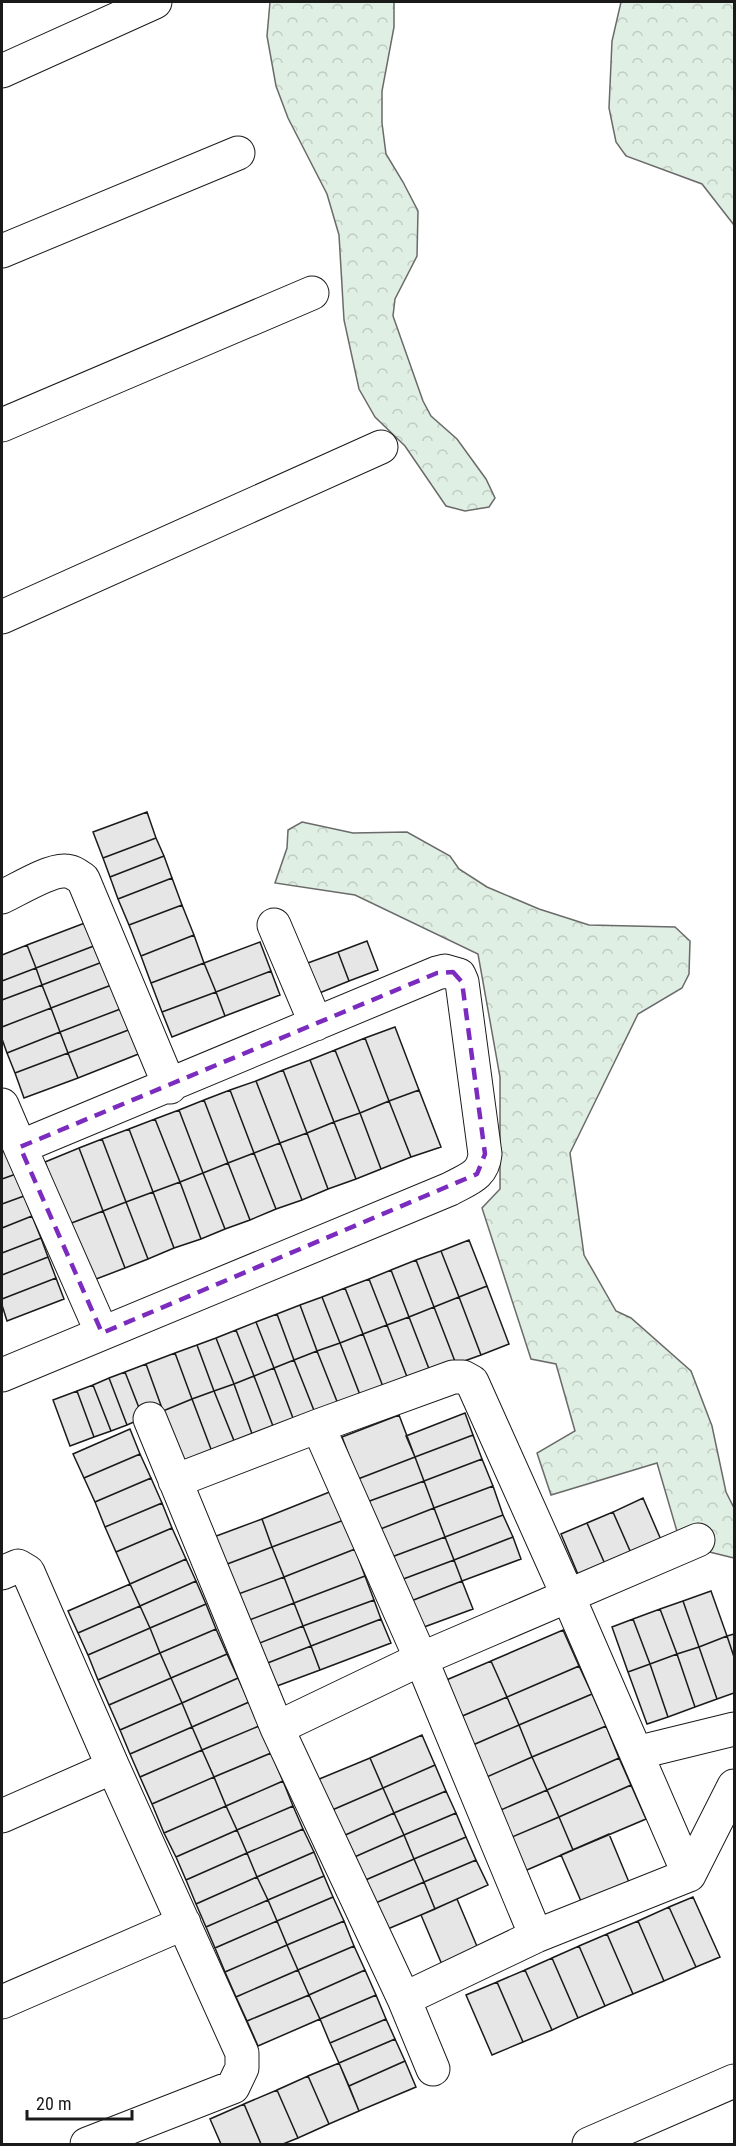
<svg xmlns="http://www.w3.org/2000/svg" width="736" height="2146" font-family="'Roboto Condensed',sans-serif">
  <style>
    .forest { fill: url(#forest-crowns); stroke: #6a6a6a; stroke-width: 1.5 }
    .building { fill: #e6e6e6; stroke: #1a1a1a; stroke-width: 1.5 }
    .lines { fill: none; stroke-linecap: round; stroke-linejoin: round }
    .minor-casing { stroke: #1a1a1a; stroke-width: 35 }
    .minor { stroke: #fff; stroke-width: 33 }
    .marked { fill: none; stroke: #7b2cbf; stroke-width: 4.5; stroke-dasharray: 12 8; stroke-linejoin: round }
  </style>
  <defs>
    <pattern id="forest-crowns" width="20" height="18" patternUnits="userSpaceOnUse" patternTransform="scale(1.5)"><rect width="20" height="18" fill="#e0efe3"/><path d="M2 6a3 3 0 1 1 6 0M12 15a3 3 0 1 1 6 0" fill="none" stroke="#c0ccc2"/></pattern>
  </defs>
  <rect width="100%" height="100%" fill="#fff"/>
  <path class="forest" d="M270,2H394V27L382,91V123L386,154L403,182L418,211L417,256L395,299L393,316L423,401L431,416L457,439L486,479L495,498L489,507L465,511L446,506L405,446L375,417L359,389L344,320L339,235L327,194L288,118L276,86L267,36Z
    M621,2H734V225L702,184L626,156L616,142L609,108L612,41Z
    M302,822L353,833L407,832L450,856L459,869L487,887L539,909L589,925L675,927L690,941L689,974L682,988L638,1014L570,1153L584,1255L616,1311L631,1318L691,1371L712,1426L726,1492L734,1508V1558L681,1545L657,1463L551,1495L537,1453L575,1431L556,1364L531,1359L482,1208L500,1189V1077L478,954L355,895L275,883L287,848L288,830Z"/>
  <path class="building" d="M147,812L156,838L103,858L93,832Z
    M156,838L164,856L110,877L103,858Z
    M164,856L172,878L118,899L110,877Z
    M172,878L182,905L129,925L118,899Z
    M182,905L194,935L141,956L129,925Z
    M90,921L99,944L36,968L27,945Z
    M194,935L204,963L151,983L141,956Z
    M367,941L378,970L349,981L338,952Z
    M260,942L271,971L216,992L204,963Z
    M99,944L105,961L42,985L36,968Z
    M27,945L36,968L2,981V955Z
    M338,952L349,981L317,994L305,964Z
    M105,961L114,984L51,1008L42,985Z
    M204,963L216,992L162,1012L151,983Z
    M36,968L42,985L2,1000V981Z
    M271,971L280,995L225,1016L216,992Z
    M114,984L123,1008L60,1032L51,1008Z
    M42,985L51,1008L2,1027V1000Z
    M216,992L225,1016L172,1037L162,1012Z
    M51,1008L60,1032L7,1053L2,1039V1027Z
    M123,1008L131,1029L68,1053L60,1032Z
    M395,1027L419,1090L389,1101L365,1038Z
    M131,1029L141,1053L78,1078L68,1053Z
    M60,1032L68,1053L15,1073L7,1053Z
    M365,1038L389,1101L360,1113L335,1050Z
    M335,1050L360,1113L334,1122L310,1060Z
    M68,1053L78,1078L24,1098L15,1073Z
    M310,1060L334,1122L307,1133L283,1070Z
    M283,1070L307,1133L280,1143L256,1081Z
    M256,1081L280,1143L254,1153L230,1090Z
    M230,1090L254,1153L228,1163L204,1100Z
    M419,1090L441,1147L411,1157L389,1101Z
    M204,1100L228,1163L203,1173L179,1110Z
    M389,1101L411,1157L381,1169L360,1113Z
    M179,1110L203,1173L180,1182L155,1119Z
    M360,1113L381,1169L356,1179L334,1122Z
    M155,1119L180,1182L153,1192L129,1129Z
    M334,1122L356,1179L328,1189L307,1133Z
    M129,1129L153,1192L126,1202L102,1139Z
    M307,1133L328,1189L302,1200L280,1143Z
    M102,1139L126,1202L103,1211L79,1148Z
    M280,1143L302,1200L276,1209L254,1153Z
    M79,1148L103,1211L69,1224L45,1162Z
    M6,1149L16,1174L2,1179V1151Z
    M254,1153L276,1209L250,1220L228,1163Z
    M228,1163L250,1220L225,1229L203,1173Z
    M203,1173L225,1229L201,1239L180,1182Z
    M16,1174L24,1196L2,1204V1179Z
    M180,1182L201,1239L174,1248L153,1192Z
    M153,1192L174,1248L148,1259L126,1202Z
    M24,1196L32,1216L2,1228V1204Z
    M126,1202L148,1259L125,1268L103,1211Z
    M103,1211L125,1268L91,1281L69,1224Z
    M32,1216L41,1238L2,1253V1228Z
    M41,1238L48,1257L2,1275V1253Z
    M469,1240L487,1286L459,1297L441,1251Z
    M441,1251L459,1297L434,1307L416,1260Z
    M48,1257L56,1278L2,1299V1275Z
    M416,1260L434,1307L409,1317L391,1270Z
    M391,1270L409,1317L387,1325L369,1279Z
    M56,1278L64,1299L7,1321L2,1305V1299Z
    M369,1279L387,1325L363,1334L345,1288Z
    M487,1286L509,1344L481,1355L459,1297Z
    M345,1288L363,1334L340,1343L322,1297Z
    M322,1297L340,1343L317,1351L300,1305Z
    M459,1297L481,1355L456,1364L434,1307Z
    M300,1305L317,1351L294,1360L277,1314Z
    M434,1307L456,1364L431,1374L409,1317Z
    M277,1314L294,1360L274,1368L256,1322Z
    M409,1317L431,1374L409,1382L387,1325Z
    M256,1322L274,1368L254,1376L236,1330Z
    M387,1325L409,1382L385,1392L363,1334Z
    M236,1330L254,1376L234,1384L216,1338Z
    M363,1334L385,1392L362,1400L340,1343Z
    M216,1338L234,1384L214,1391L197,1345Z
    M340,1343L362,1400L340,1409L317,1351Z
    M197,1345L214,1391L192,1399L175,1353Z
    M317,1351L340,1409L317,1418L294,1360Z
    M175,1353L192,1399L163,1411L146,1364Z
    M294,1360L317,1418L296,1426L274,1368Z
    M146,1364L163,1411L143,1418L125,1372Z
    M274,1368L296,1426L276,1434L254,1376Z
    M125,1372L143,1418L127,1425L109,1378Z
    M254,1376L276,1434L255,1442L234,1384Z
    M109,1378L127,1425L111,1431L93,1385Z
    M234,1384L255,1442L237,1448L214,1391Z
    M93,1385L111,1431L94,1437L77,1391Z
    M77,1391L94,1437L70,1446L53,1400Z
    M214,1391L237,1448L214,1457L192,1399Z
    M192,1399L214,1457L185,1468L163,1411Z
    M465,1413L473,1435L415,1457L406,1436Z
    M399,1415L415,1457L358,1479L342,1437Z
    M130,1429L140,1454L84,1478L73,1454Z
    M473,1435L482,1459L424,1481L415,1457Z
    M140,1454L151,1478L95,1502L84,1478Z
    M415,1457L424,1481L367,1502L358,1479Z
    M482,1459L493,1486L434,1508L424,1481Z
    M151,1478L162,1503L105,1527L95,1502Z
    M424,1481L434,1508L378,1530L367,1502Z
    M493,1486L503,1515L445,1537L434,1508Z
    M332,1491L344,1520L272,1547L262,1519Z
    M643,1498L668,1556L638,1569L613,1512Z
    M162,1503L172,1528L116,1552L105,1527Z
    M434,1508L445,1537L389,1558L378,1530Z
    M613,1512L638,1569L612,1580L587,1523Z
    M503,1515L513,1537L454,1560L445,1537Z
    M262,1519L272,1547L222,1566L211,1538Z
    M344,1520L355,1549L284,1577L272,1547Z
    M587,1523L612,1580L585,1591L561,1534Z
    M172,1528L186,1559L130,1584L116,1552Z
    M445,1537L454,1560L398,1581L389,1558Z
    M513,1537L521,1559L462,1581L454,1560Z
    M272,1547L284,1577L233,1596L222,1566Z
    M355,1549L365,1576L294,1603L284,1577Z
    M186,1559L196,1581L140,1606L130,1584Z
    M454,1560L462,1581L406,1603L398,1581Z
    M365,1576L374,1600L303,1626L294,1603Z
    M284,1577L294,1603L244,1622L233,1596Z
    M196,1581L206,1604L150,1628L140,1606Z
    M462,1581L473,1609L416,1630L406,1603Z
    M130,1584L140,1606L78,1633L68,1611Z
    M711,1591L727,1636L699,1647L683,1601Z
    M374,1600L381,1619L311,1646L303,1626Z
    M683,1601L699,1647L677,1654L660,1609Z
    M294,1603L303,1626L252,1646L244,1622Z
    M206,1604L216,1629L160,1653L150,1628Z
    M140,1606L150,1628L88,1655L78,1633Z
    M660,1609L677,1654L650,1664L633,1619Z
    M381,1619L391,1643L320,1670L311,1646Z
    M633,1619L650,1664L628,1672L612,1627Z
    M303,1626L311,1646L260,1666L252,1646Z
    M150,1628L160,1653L98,1680L88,1655Z
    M216,1629L227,1654L171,1678L160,1653Z
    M563,1630L579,1666L507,1697L491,1661Z
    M734,1634V1657L727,1636Z
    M727,1636L734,1657V1693L717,1699L699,1647Z
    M311,1646L320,1670L269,1689L260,1666Z
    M699,1647L717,1699L695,1707L677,1654Z
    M160,1653L171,1678L109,1705L98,1680Z
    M227,1654L238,1678L182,1703L171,1678Z
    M677,1654L695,1707L668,1717L650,1664Z
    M491,1661L507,1697L453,1720L437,1684Z
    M650,1664L668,1717L647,1724L628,1672Z
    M579,1666L592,1694L519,1725L507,1697Z
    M171,1678L182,1703L120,1730L109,1705Z
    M238,1678L249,1702L192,1727L182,1703Z
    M592,1694L606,1726L532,1757L519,1725Z
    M507,1697L519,1725L466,1748L453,1720Z
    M249,1702L259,1726L202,1750L192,1727Z
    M182,1703L192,1727L130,1754L120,1730Z
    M519,1725L532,1757L480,1780L466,1748Z
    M259,1726L271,1753L214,1777L202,1750Z
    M606,1726L619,1758L547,1790L532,1757Z
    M192,1727L202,1750L140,1777L130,1754Z
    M422,1735L435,1765L383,1788L370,1758Z
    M202,1750L214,1777L152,1804L140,1777Z
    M271,1753L283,1781L226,1806L214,1777Z
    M532,1757L547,1790L494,1813L480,1780Z
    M370,1758L383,1788L330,1811L317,1780Z
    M619,1758L631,1785L559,1817L547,1790Z
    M435,1765L446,1791L394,1813L383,1788Z
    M214,1777L226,1806L164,1833L152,1804Z
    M283,1781L293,1806L237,1830L226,1806Z
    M631,1785L646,1819L573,1850L559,1817Z
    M383,1788L394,1813L341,1837L330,1811Z
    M547,1790L559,1817L505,1840L494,1813Z
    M446,1791L456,1813L404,1835L394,1813Z
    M226,1806L237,1830L176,1857L164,1833Z
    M293,1806L303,1829L247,1853L237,1830Z
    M394,1813L404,1835L350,1859L341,1837Z
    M456,1813L466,1837L414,1859L404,1835Z
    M559,1817L573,1850L520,1873L505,1840Z
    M303,1829L314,1852L257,1877L247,1853Z
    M237,1830L247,1853L186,1880L176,1857Z
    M609,1834L631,1887L584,1908L561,1855Z
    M404,1835L414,1859L361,1882L350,1859Z
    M466,1837L476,1860L424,1882L414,1859Z
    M314,1852L324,1876L268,1900L257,1877Z
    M247,1853L257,1877L196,1904L186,1880Z
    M414,1859L424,1882L371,1905L361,1882Z
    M476,1860L488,1885L435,1909L424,1882Z
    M324,1876L333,1897L277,1921L268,1900Z
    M257,1877L268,1900L206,1927L196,1904Z
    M424,1882L435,1909L383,1931L371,1905Z
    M333,1897L344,1921L287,1945L277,1921Z
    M693,1897L720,1957L696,1967L669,1907Z
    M457,1899L479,1951L443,1967L421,1915Z
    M268,1900L277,1921L215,1948L206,1927Z
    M669,1907L696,1967L664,1981L638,1921Z
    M277,1921L287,1945L225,1972L215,1948Z
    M344,1921L354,1946L298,1970L287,1945Z
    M638,1921L664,1981L633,1994L607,1934Z
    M607,1934L633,1994L605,2006L579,1946Z
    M287,1945L298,1970L236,1997L225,1972Z
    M354,1946L365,1970L309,1995L298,1970Z
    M579,1946L605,2006L578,2018L552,1958Z
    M552,1958L578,2018L552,2030L525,1970Z
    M298,1970L309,1995L247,2021L236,1997Z
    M365,1970L376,1995L320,2019L309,1995Z
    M525,1970L552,2030L523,2042L497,1982Z
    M497,1982L523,2042L492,2055L466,1995Z
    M309,1995L320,2019L258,2046L247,2021Z
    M376,1995L386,2019L330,2043L320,2019Z
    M386,2019L395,2039L339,2063L330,2043Z
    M395,2039L405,2061L349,2086L339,2063Z
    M405,2061L416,2087L359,2111L349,2086Z
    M339,2063L359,2111L329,2124L308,2076Z
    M308,2076L329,2124L298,2138L277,2090Z
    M277,2090L298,2138L283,2144H261L244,2104Z
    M244,2104L261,2144H221L210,2119Z"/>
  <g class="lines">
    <defs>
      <path id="minor" d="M2,71L155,2
        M2,251L238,153
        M2,425L312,293
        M2,617L381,447
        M2,897C17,890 49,870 65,871C72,871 77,875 83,879L170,1087
        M274,925L316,1024
        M2,1105L20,1147
        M2,1375L450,1189C468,1179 483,1176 485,1154L462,982L459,975L445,971L437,973L20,1147L102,1333
        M150,1419L277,1728L404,1999L433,2069
        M318,1426L421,1659L536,1936
        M175,1481L318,1426L453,1377H463L472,1382L568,1596L689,1875L536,1936L404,1999
        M2,1573L18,1566L28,1572L113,1767L2,1816
        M277,1728L421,1659L698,1540
        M636,1753L734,1729
        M689,1875L734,1786
        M2,2002L184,1923
        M87,2144L233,2087L242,2068V2053L113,1767
        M589,2144L734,2081"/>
    </defs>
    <use href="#minor" class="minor-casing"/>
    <use href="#minor" class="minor"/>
  </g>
  <path class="marked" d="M453,972L462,982L485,1154L477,1174L102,1333L20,1147L437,973Z"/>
  <rect width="736" height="2146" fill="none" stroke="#1a1a1a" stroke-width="6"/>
  <path d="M27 2110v9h105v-9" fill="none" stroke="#1a1a1a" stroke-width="3"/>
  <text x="36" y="2110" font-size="18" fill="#1a1a1a" stroke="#ffffff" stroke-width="4.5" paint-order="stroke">20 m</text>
</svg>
